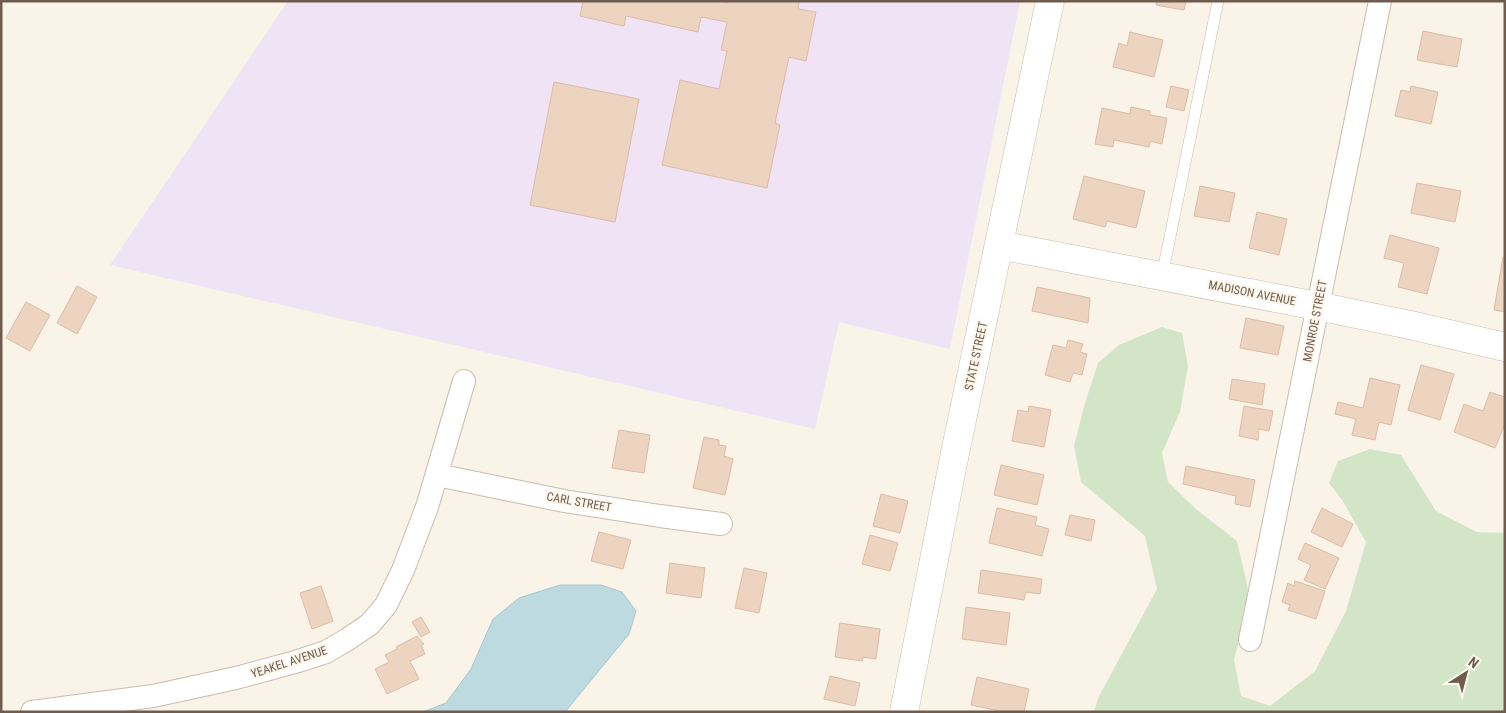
<svg xmlns="http://www.w3.org/2000/svg" width="1506" height="713" font-family="'Roboto Condensed',sans-serif">
  <style>
    .education { fill: #f0e3f6 }
    .green { fill: #d2e6c7 }
    .water { fill: #bddae1; stroke: #a5c9d2 }
    .building { fill: #ecd4c1; stroke: #ddbca4 }
    .lines { fill: none; stroke-linecap: round; stroke-linejoin: round }
    .service-casing { stroke: #cabcae; stroke-width: 12 }
    .minor-casing { stroke: #cabcae; stroke-width: 24 }
    .tertiary-casing { stroke: #cabcae; stroke-width: 29 }
    .service { stroke: #fff; stroke-width: 11 }
    .minor { stroke: #fff; stroke-width: 22 }
    .tertiary { stroke: #fff; stroke-width: 28 }
    .labels { text-anchor: middle; stroke-width: 4; stroke-linejoin: round; paint-order: stroke }
    .street-label { font-size: 12px; fill: #705c4e; stroke: #fdf7ec }
  </style>
  <rect width="100%" height="100%" fill="#faf3e7"/>
  <path class="education" d="M288,1H1020L950,349L839,322L815,429L110,265Z"/>
  <path class="green" d="M1162,327L1182,333L1188,366L1180,412L1162,453L1168,482L1197,510L1237,541L1248,589L1241,634L1234,659L1241,696L1270,706L1315,671L1346,611L1366,542L1342,500L1329,483L1338,461L1370,449L1401,455L1436,511L1477,532L1505,533V712H1094L1098,698L1157,589L1145,536L1081,482L1074,446L1085,403L1098,363L1119,345Z"/>
  <path class="water" d="M560,585H601L622,592L636,611L629,634L565,712H423L446,703L471,669L493,619L519,598Z"/>
  <path class="building" d="M583,1H721L728,3V1H799L798,9L816,12L806,61L789,57L775,123L780,125L767,188L662,165L680,80L719,89L727,51L721,50L727,22L701,17L698,32L626,16L624,26L580,16Z
    M1157,1H1186L1184,10L1156,5Z
    M1423,31L1462,39L1457,67L1417,60Z
    M1130,32L1163,40L1154,77L1113,67L1119,43L1127,46Z
    M554,82L639,99L615,222L530,205Z
    M1171,86L1189,90L1184,111L1166,107Z
    M1411,86L1438,92L1431,124L1395,116L1401,90L1410,92Z
    M1131,107L1150,111V115L1167,118L1162,144L1150,141L1149,147L1114,140L1113,147L1095,144L1102,108L1130,114Z
    M1084,176L1145,191L1136,228L1107,221L1105,227L1073,219Z
    M1417,183L1461,191L1455,222L1411,213Z
    M1200,186L1235,193L1229,222L1194,216Z
    M1257,212L1287,219L1279,255L1249,248Z
    M1390,235L1439,248L1427,294L1398,287L1404,263L1384,258Z
    M1503,257H1505V312L1494,310Z
    M77,286L97,297L77,334L57,323Z
    M1037,287L1090,298L1088,323L1032,311Z
    M26,302L50,315L30,351L6,338Z
    M1246,318L1284,326L1278,355L1240,348Z
    M1068,340L1083,344L1080,352L1087,354L1082,375L1073,373L1070,382L1045,375L1053,345L1066,348Z
    M1421,365L1454,374L1440,420L1408,410Z
    M1370,378L1400,385L1391,425L1379,422L1375,440L1352,435L1356,419L1335,414L1338,402L1363,408Z
    M1232,379L1265,384L1262,405L1229,399Z
    M1490,392L1505,397V424L1495,448L1454,432L1464,404L1483,411Z
    M1029,406L1051,410L1044,447L1012,441L1018,410L1028,412Z
    M1244,406L1273,411L1269,431L1259,429L1258,440L1239,436Z
    M619,430L650,435L644,473L612,468Z
    M704,437L719,440V445L726,446L724,456L733,459L725,495L693,488Z
    M1001,465L1044,475L1037,505L994,495Z
    M1186,466L1255,480L1250,507L1235,504L1236,496L1183,484Z
    M881,494L908,501L900,533L873,526Z
    M997,508L1037,517L1035,525L1049,529L1042,556L989,543Z
    M1322,508L1353,524L1342,547L1311,532Z
    M1070,515L1095,520L1091,541L1065,535Z
    M599,532L631,540L623,569L591,561Z
    M870,535L898,543L890,571L862,564Z
    M1305,543L1339,558L1325,589L1304,580L1311,565L1298,559Z
    M670,563L705,568L701,598L666,593Z
    M744,568L767,573L759,613L735,608Z
    M981,570L1042,579L1040,594L1026,592L1024,600L978,593Z
    M1295,581L1325,591L1316,619L1288,610L1290,605L1282,602L1288,583L1294,586Z
    M321,586L333,621L312,629L300,593Z
    M966,607L1010,613L1006,645L962,639Z
    M421,617L430,632L421,637L412,622Z
    M840,623L880,629L876,659L863,657L862,661L835,657Z
    M417,636L424,644L421,645L425,654L410,661L419,679L387,694L375,669L389,662L385,655L397,649L396,647Z
    M830,676L860,683L855,706L824,699Z
    M977,677L1029,689L1024,712H1004L971,705Z"/>
  <g class="lines">
    <defs>
      <path id="service" d="M1162,276L1218,1"/>
      <path id="minor" d="M437,475L564,501L660,516L721,524
        M1250,640L1380,1
        M32,712L153,696L236,678L295,662L326,652L348,639L370,624L386,605L403,570L427,507L464,381"/>
      <path id="tertiary" d="M999,245L1317,306L1410,325L1505,347
        M904,712L955,453L1050,1"/>
    </defs>
    <use href="#service" class="service-casing"/>
    <use href="#minor" class="minor-casing"/>
    <use href="#tertiary" class="tertiary-casing"/>
    <use href="#service" class="service"/>
    <use href="#minor" class="minor"/>
    <use href="#tertiary" class="tertiary"/>
  </g>
  <g class="labels">
    <g class="street-label">
      <text transform="translate(1252 293) rotate(11)" y="4">MADISON AVENUE</text>
      <text transform="translate(1315 321) rotate(-79)" y="4">MONROE STREET</text>
      <text transform="translate(976 356) rotate(-78)" y="4">STATE STREET</text>
      <text transform="translate(579 502) rotate(10)" y="4">CARL STREET</text>
      <text transform="translate(289 662) rotate(-18)" y="4">YEAKEL AVENUE</text>
    </g>
  </g>
  <rect width="1506" height="713" fill="none" stroke="#705c4e" stroke-width="5"/>
  <g transform="translate(1466 673) rotate(36)" stroke="#fdf7ec" stroke-width="4" paint-order="stroke">
  <path d="M0-4L9 19L0 12L-9 19Z" fill="#705c4e"/>
  <text y="-8" font-size="14" font-weight="bold" text-anchor="middle" fill="#705c4e">N</text>
  </g>
</svg>
